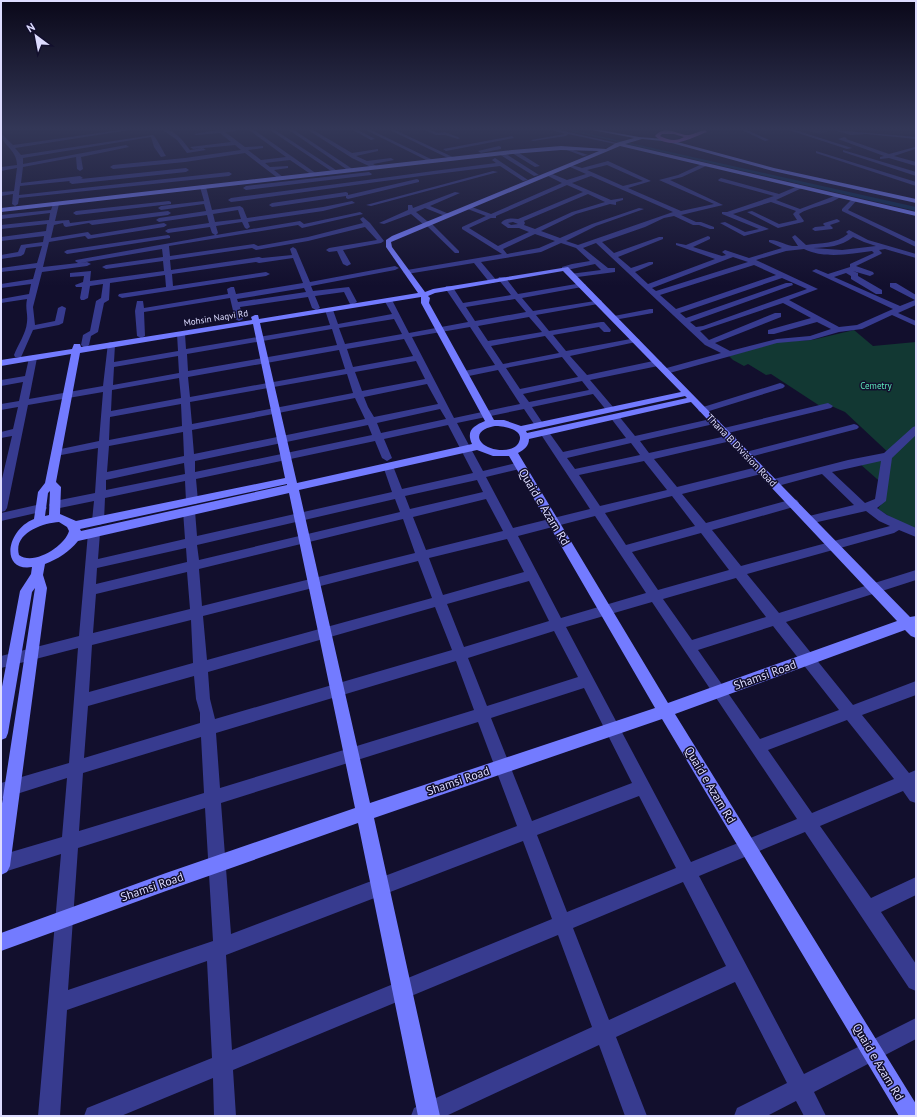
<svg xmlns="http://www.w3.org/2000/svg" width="917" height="1117" font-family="'PT Sans',sans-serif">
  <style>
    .green { fill: #123833 }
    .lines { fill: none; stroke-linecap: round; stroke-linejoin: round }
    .canal { fill: #092a53; fill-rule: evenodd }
    .street { fill: #373b8f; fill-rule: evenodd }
    .secondary { fill: #737bff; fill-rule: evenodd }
    .primary { fill: #b863ff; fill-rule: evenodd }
    .wall { fill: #2d285c }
    .shaded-wall { fill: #1a1642 }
    .labels { text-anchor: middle; stroke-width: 3; stroke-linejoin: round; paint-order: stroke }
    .far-street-label { font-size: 9px; fill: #dddcff; stroke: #120f2d }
    .far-park-label { font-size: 9px; fill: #5de9bb; stroke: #120f2d }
    .street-label { font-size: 10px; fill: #dddcff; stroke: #120f2d }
    .near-street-label { font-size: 12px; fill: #dddcff; stroke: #120f2d }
  </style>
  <rect width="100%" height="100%" fill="#120f2d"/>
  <path class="green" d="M854,330L873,346L916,342V530L895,520L878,509L884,500L885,486L860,464L892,456L845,412L829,405L820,406L771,374L766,375L748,364L744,366L733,360L729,356L778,342L812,340Z"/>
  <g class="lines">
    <path class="canal" d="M566,130H572L916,207V211Z"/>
    <path class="street" d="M120,130H129L15,148L21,155L153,135C157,138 162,150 166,156L161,157L154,147L151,137L23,158V164L126,145L129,147L81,157L83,169L80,171L77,169L76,157L23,167L21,183L80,176L83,178L81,179L186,168L189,170L186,172L72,184L69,182L70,181L20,186L19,195L229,172L232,174L229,176L19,198L18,204L15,206L12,204L13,194L1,196V192L14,191L17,168L1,171V167L17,165C17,149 1,145 1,133L13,145Z
      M163,130C174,128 184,142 190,150L203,148L206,150L187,153L177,140Z
      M217,130H236V131L225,132L245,147L263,146V148L248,150L261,160L286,157L249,130H254L317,174L312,175L290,160L265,163L270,167L288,166V168L274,170L284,178L279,179L245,153L185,162L113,169L110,167L113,165L185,158L241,150L235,145L193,149L190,147L231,142L220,133L196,135L194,134Z
      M270,130H275L339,172L334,173Z
      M289,130H294L354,170L349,171Z
      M308,130H313L352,153L378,149V151L356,156L367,161L391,158L394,160L373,164L378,167L373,168L352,158Z
      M353,130H358L375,139L371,140Z
      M366,130H371L435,161L430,162Z
      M390,130H395L457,159L452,160Z
      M425,130H430L438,133L445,132L460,138L458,139L445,135H436Z
      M552,130H559L617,143L615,144L568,134L566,136L533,141L531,140L565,134Z
      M742,130H747L769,140L765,141Z
      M789,130H795L852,148L847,149Z
      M833,130L916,137V139L866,134L851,135Z
      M512,136L514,138L446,151L443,149Z
      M844,137L847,138L846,139L889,154L915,147V149L894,156L916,162V166L889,158L880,159V157L884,156L838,139Z
      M499,146L501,147V149L481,153L478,151Z
      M564,147L588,155L583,156L564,149Z
      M843,150L916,172V176L843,152Z
      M512,151H516L540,166L535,167L512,153Z
      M816,151L916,182V186L816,153Z
      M499,152H503L539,175L534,176L499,154Z
      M495,158L528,180L523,181L500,166C410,177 321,190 231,202L228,200L231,198C319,187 407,174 496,163L492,160Z
      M608,161L651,181L628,188L681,211L714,204L659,180L678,175L702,164H706V166L682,177L670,180L723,205L681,215L696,222H701L714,227V229H710L699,225H693L674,216L664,218L645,227L602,242L614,253L659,237H663V239L618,257L631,268L649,262H653V264L635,272L648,284L715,259L676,245V243L686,245L708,236L710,237V239L693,247L722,256L726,255L722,252L725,250L749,258L782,248L769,242V240C779,239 786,247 798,246L792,237L795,235L806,245C821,243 836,244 848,234L846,232L849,230L868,240L916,254V258L885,249L879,250L882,253L881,254L856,266L873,272L874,274L870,276L853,271L858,273V276L882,290V294H876L851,279V276L846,273L834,277L900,306L915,300L890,287V283H896L916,295V305L898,313L916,321V326L892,315L862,329L839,332L811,340L777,343L666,374L662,371L663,369L721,353L705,345L596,243L583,248L608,268H615V272L570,278V274L601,270L595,264L562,271V267L572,264L590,261L576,248L561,243L541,252L481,262L497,281L493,283H490L474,263L407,274L403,272L407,270L502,254L462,229V227L486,216L465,208V206H469L491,214L562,183L546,175V173H550L567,180L586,174L568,166V164L582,168ZM607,165L643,181L623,186L587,170ZM591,176L673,212L578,245L566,241L596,226L644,209L639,208L592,224L560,238L541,231L576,214L610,204L616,205V202L623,200V198L611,200L572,183ZM567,185L583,192L518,219C512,218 505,218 501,223L508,228H519L529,232L498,246L469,228L491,218H496V216ZM588,194L605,202L572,212L535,229L524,225L525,223L524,221ZM513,222L518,224L511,225L508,223ZM535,234L555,241L539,248L507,254L503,249ZM853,237L864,242L876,246L842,250L813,248C828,247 841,247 853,237ZM804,249C824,259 851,254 872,251L874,253L850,264V267L828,274L816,269L812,271L893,309L857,325L839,327L789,300L818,289L756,260L786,251ZM733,257L748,262L656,291L652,288ZM754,265L776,275L676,309L660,295ZM782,278L807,289L703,326L696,327L690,322L793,285L792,283H786L686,318L680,313ZM783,303L811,318L768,330V334H774L817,322L831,329L810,336L777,339L730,351L715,343L781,317V313H775L709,340L700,331Z
      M493,171L498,172L371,206L366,205Z
      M369,172L372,174L371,175L246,190L243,188L246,186Z
      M721,178L779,194L798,186H802V188L776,200L800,209L837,195L842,196C830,205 809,207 799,214L804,221L803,222L778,228L747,212L752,211L779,224L797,220L793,214L796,211L771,202L733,214L769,229L744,236L720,223L725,222L745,232L759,229L722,214V212H727L774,196L719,181L718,180Z
      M417,179L419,180V182L348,199L346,198V196L272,207L269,205L272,203L346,192L348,193V195Z
      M203,185L206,187L212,210L240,206L243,208L247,218L323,207L352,201L355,203L323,211L248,222L250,227L247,229L245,228L242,222L216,226L218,233L216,235L300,221L304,224L360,212L363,214L302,228L298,225L169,246L170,256L254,244L258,246L308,237L363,223L360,219L363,217L370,223L384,241L381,243L343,250L351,264L347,266L343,264L337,251L329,252L326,250L329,248L377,240L365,227L308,241L256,250L252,248L170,260L171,270L259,257L262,258L292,255L290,249L293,247L296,249L310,282L395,266L399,268L395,270L311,286L313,291L349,287L357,302L353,304H350L344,292L315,296L320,308L316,310L312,308L308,297L240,307L243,319L239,321L235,319L230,298L144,312L145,336L141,338L137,336L135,311L137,301H143L144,308L228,294L227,289L231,287H234L236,294L303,283L293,258L259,263L256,262L172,274L173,286L266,272L270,274L266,276L122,298L118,296L119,294L166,287L165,275L110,283L109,300L104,303L98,332L91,336L89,345L85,348L81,345L83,335L90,331L96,301L101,298L103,284L90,286L88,298L84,300H81L80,298L82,287H76L75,285L83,282L84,276L70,277V273L91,271L90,281L164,271L163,261L106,269L102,267L106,265L163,257L162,249L80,263L87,262L91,264L87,266L42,272L33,307L35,325L55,321L58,308L62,306L66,308L63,323L59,325L33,330L22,355L21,357H15L14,355C18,344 26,334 27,322C28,313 25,309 27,299L1,303V299L29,294L31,284L1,288V284L33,279L36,268L1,272V268L37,263L42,246L26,248L24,254L21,256L1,259V255L18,252L21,245L43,242L44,236L1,241V237L46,231L47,224L1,229V225L49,220L50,213L1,219V215L51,210L53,204L56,202L59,204L55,221L69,220L70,223L168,211L171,213L168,215L92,225L89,223L66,227L64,226L63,223L54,225L51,238L88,232L91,235L164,223L167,225L164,227L88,239L85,236L49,242L43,267L78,263L75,261L76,260L215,235L212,233L210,227L168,233L165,231L168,229L209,223L207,215L159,222L156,220L159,218L206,211L204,204L161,210L158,208L161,206L204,201L200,187ZM238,210L241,219L215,222L213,214ZM304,288L306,292L238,302L237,299Z
      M455,192L460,193L430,206L449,214V216H445L425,208L416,212L427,221L430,222L459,251V253H455L427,226L424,225L411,214L384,224L379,223L408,210V205H412L413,208Z
      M852,199L857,200L848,210L916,242V247L842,211V209Z
      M169,201L171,202V204L76,215L73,213L76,211Z
      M837,219L840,221L839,222L830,225L833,228L832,229L815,231L812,229L815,227L825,226L823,224L824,223Z
      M168,235L170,236V238L67,254L64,252L67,250Z
      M499,277H505L518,294L582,283L586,285L582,287L522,298L533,311L601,300L602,302L598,304L536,315L549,331L601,322H604L611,330L610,332H604L599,327L553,335L566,351L636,338L640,340L636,342L570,356L587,375L658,360L662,363L658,366L590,380L613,407L615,409L613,411H607L593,394L532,407L544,425L539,428L536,427L524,409L457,423L483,471L520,462L524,464L525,466L524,468L486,477L513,528L590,509L540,433L542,431H548L563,452L626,438L610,417L615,414L618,415L635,436L715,418L720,421L718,423L640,441L649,453L731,435L735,436L736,438L735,440L654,459L677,487L761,466L765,467L766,470L765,473L682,494L706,523L793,499L797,500L799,503L797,506L712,530L741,566L890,526L879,521L866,511L809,524L805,523L803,520L805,517L854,505L822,474L774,487L770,486L769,483L770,480L774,479L848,460L884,453L913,427L916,426V435L892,458L886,501L877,508L887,515L916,528V537L899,530L894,533L747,574L779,613L916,570V580L786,622L853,705L916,681V695L862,715L909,773L916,770V803L910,801L903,791L820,826L871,898L916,877V895L881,912L916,964V991L909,988L805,832L699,876L804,1074L916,1018V1039L814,1092L826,1116H804L796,1101L767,1116H734L737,1108L787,1083L735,982L616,1037L647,1116H625L599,1045L446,1116H411L414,1108L592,1027L558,935L233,1070L236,1116H214L213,1078L121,1116H84L87,1108L212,1058L207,961L67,1010L60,1116H38L61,854L1,873V855L62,837L67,778L1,799V783L69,763L78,648L1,668V656L79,636L88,533L90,530L94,529L98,530L100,533L98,559L185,539L183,511L185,508H193L195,511L197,536L392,492L383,466L384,464H392L393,466L402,489L473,473L448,425L384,439L392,458L387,461L382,458L375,441L196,479L198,501L196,504H188L186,501L185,481L105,498L104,521L102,524L98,525L94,524L92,521L94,501L55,509L51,508L49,505L51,502L55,501L95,493L98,448L56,456L51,453L56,450L99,441L103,392L28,405L7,508L5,511L1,512V483L12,436L1,438V432L13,429L18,407L1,410V404L19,401L23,382L1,386V380L25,376L29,358L33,355L37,358L29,399L103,386L108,343L111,342L115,345L114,362L178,351L177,334L181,332L185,334L186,349L330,325L325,310L329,308L333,310L338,324L392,314L384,300L388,298L392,300L409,333L468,322L445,288L446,286H452L463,303L511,295L498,279ZM515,299L526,312L475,321L466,307ZM529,317L542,332L488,341L478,326ZM394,319L402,334L345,344L339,328ZM470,327L495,365L464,371L460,374L464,377L498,370L520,404L454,418L412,337ZM332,329L337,345L188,371L187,354ZM545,336L559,353L503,364L491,346ZM404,339L413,356L353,367L347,349ZM339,350L345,369L190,397L188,377ZM178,356L179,373L113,385L114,367ZM562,357L578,377L520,389L506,368ZM416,361L425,379L362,391L355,372ZM347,374L353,393L192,424L190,402ZM179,378L181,398L111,411L112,390ZM582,381L589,390L529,402L523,394ZM427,384L438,404L374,417L368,407L364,397ZM355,398L365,419L194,454L192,430ZM181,404L182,426L109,440L110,417ZM440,409L446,419L381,433L377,423ZM368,425L372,435L195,472V461ZM183,432L184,456L107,472L109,446ZM631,443L640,455L575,469L567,458ZM644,461L667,490L600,506L579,475ZM881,461L875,499L865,503L832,472ZM184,463L185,474L106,490V480ZM477,480L483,492L410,509L405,496ZM672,496L695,526L626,545L605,513ZM395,499L400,512L199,560L197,545ZM486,499L503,531L426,550L413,517ZM595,516L646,593L561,618L518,536ZM403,519L415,553L202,606L199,569ZM701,533L729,570L658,590L632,552ZM507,539L524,572L443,595L429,558ZM186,548L187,562L96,584L97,568ZM418,561L432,598L207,660L203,616ZM187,572L190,609L93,633L96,594ZM736,578L766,617L692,640L663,599ZM529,581L549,621L464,647L447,604ZM652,602L797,819L691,862L566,627ZM435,607L452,650L215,719L210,699L208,672ZM191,620L193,663L89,692L92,645ZM773,626L839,710L760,739L698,650ZM554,631L578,677L487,706L468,658ZM456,661L474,710L220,788L216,733ZM194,676L196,699L200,713V723L84,758L88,706ZM584,688L632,783L532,821L491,718ZM847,720L894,779L812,813L768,750ZM478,722L517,826L231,934L221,803ZM201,737L204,793L79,831L83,773ZM639,796L676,868L567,912L537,835ZM205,808L213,941L68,990L78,848ZM523,841L552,919L232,1050L226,955ZM683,882L726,966L609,1020L573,928Z
      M650,309H653V313L614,320L610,318L614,316Z
      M780,383L783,384L785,386L783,388L706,412H700L698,410L700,408Z
      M828,403L833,406L831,408L724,434L719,431L724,428Z
      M854,424L857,425L859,427L857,429L746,458L741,455L746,452Z
      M41,504L45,505L47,508L45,511L1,521V513Z"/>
    <path class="secondary" d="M592,130H600L639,137L665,139L663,141L642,139L625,144L916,212V216L620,146L391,242L392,247L425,292L433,289L568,267L910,617L916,616V638L911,636L905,630L675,714L916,1104V1116H899L662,719L374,818L440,1116H418L358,823L166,891L1,951V933L166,873L355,808L289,493L78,541C69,552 58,559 45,564L43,575L47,588L10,866L7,872L1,875V810L35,588L32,592L8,733L6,738L1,740V692L20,591L31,574L32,567C0,572 6,530 34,519L38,492L45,483L71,354L1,366V360L72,349L74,344H80L81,347L252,320L251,317L255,315H258L259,319L418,293L386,247V240L392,236L599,151L561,150L512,154L1,212V208L512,150L561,146L606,149L616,143L634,138ZM563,271L681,392L521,426L504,420H494L429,303L430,298L428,296L435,293ZM421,297V303L485,421C473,426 466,431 472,444L297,483L260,323ZM253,324L285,478L76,521L60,514L61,487L56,482L80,353ZM685,396L687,398L527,433L526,431ZM691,402L897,621L668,703L518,453C524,450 529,446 529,439ZM495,426C503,426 525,429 519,442C514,454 489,451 482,443C473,433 487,427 495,426ZM477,450L493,456H509L655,708L370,803L299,490ZM287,484V485L81,531L80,529ZM50,491L49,515L45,516L48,493ZM59,522L67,527L69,531C65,546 34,566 19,555C13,533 43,523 59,522Z
      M670,140L774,168L916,199V203L773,171L668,142Z"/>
    <path class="primary" d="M705,130L707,132C690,138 671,151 655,136C666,123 678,136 689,135C694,134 700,131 705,130ZM662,134H674L684,137C677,142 667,140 660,136Z"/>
  </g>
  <path class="wall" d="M806,130H831L820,134Z"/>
  <path class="shaded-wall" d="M821,130H831L820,134Z"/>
  <linearGradient id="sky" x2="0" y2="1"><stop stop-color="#0a0819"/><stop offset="0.45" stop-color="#333757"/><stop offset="1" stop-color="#333757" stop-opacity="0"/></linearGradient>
  <rect width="917" height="286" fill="url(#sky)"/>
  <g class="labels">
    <g class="far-street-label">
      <text transform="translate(216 318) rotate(-9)" y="3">Mohsin Naqvi Rd</text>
    </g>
    <g class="far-park-label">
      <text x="876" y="389">Cemetry</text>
    </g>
    <g class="street-label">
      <text transform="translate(742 450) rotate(46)" y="4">Thana B Division Road</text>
    </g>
    <g class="near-street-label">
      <text transform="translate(544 507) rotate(59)" y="4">Quaid e Azam Rd</text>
      <text transform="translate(765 675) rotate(-20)" y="4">Shamsi Road</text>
      <text transform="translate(458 781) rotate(-19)" y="4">Shamsi Road</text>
      <text transform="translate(710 785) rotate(59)" y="4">Quaid e Azam Rd</text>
      <text transform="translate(152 887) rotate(-19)" y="4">Shamsi Road</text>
      <text transform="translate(878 1062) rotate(59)" y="4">Quaid e Azam Rd</text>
    </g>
  </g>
  <rect width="917" height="1117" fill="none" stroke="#dddcff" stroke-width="4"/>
  <g transform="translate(36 36) rotate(328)" stroke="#120f2d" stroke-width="3" paint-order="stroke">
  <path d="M0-3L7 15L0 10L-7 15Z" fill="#dddcff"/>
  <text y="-6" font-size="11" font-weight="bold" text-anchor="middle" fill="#dddcff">N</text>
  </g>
</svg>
